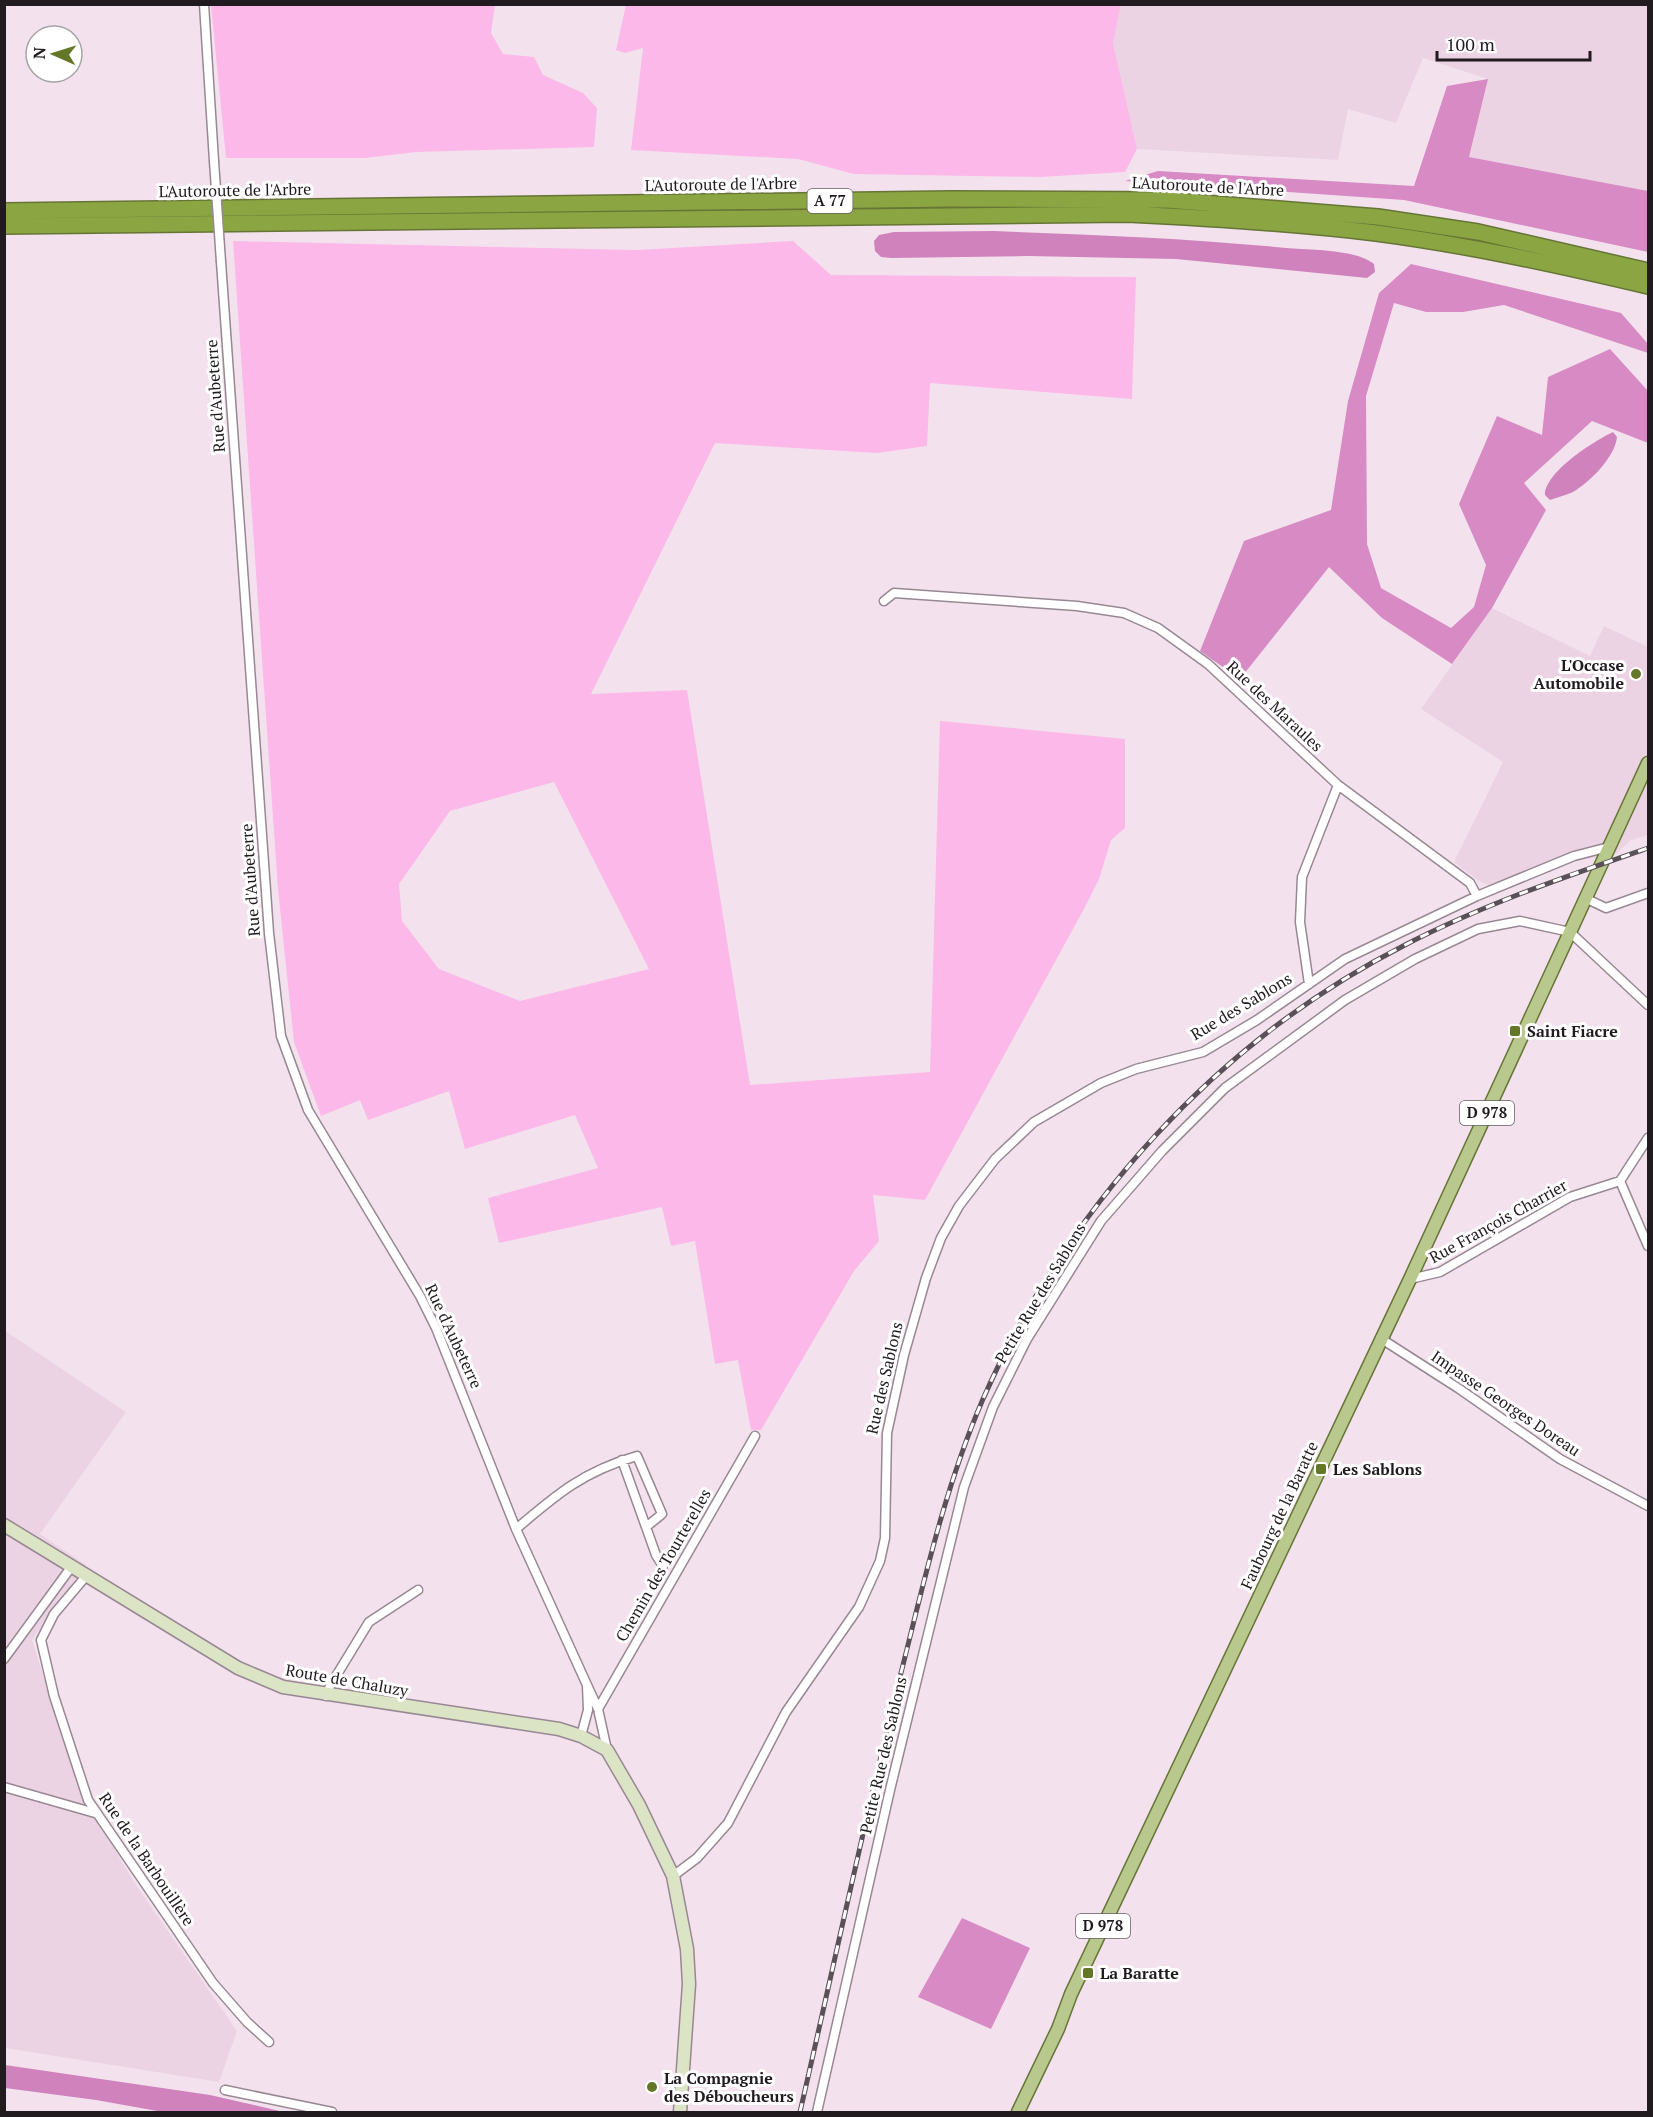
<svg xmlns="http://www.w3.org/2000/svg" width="1653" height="2117" font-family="'PT Serif',serif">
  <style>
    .built { fill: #ebd3e3 }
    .green { fill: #fbb8e9; fill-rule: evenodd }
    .forest { fill: #d78ac4 }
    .water { fill: #cf82bc }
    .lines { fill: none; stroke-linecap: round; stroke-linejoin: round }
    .street-casing { stroke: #988893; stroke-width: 11 }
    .secondary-casing { stroke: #988893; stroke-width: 15 }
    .primary-casing { stroke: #667536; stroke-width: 15 }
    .highway-casing { stroke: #667536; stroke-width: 18 }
    .street { stroke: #fff; stroke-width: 8 }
    .secondary { stroke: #dce4c6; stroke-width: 12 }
    .primary { stroke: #b9c98e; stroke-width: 12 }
    .highway { stroke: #8ba542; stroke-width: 15 }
    .rail-casing { stroke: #5a5158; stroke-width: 5 }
    .rail { stroke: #fff; stroke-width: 3; stroke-dasharray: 9; stroke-linecap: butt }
    .street-bridge-casing { stroke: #988893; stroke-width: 11; stroke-linecap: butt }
    .street-bridge { stroke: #fff; stroke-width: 8 }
    .poi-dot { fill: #637727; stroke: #fff; stroke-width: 2 }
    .labels { text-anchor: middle; stroke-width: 6; stroke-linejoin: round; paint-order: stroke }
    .shield { fill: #fff; stroke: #645f63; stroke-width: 1.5 }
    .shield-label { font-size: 15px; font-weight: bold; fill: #211b20 }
    .street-label { font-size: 16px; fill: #211b20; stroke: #fff }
    .poi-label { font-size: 16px; font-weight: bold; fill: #211b20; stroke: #fff; text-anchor: start }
  </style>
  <rect width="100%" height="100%" fill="#f3e2ee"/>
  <path class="built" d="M1121,5H1648V191L1469,157L1488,79L1423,58L1396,123L1348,109L1338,160L1137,149L1113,43Z
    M1492,608L1590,656L1604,626L1648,647V835L1631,840L1617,853L1568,863L1502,891L1479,881L1454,862L1503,762L1421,709Z
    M4,1330L126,1412L40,1534L86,1565L32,1640L79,1790L134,1882L237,2031L219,2082L5,2048Z"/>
  <path class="green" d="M303,4L495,5L491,33L503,54L534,57L543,75L583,93L597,108L594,147L416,152L365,158H226L211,5Z
    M626,5H1121L1113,43L1137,149L1125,172L1040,177L854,174L798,159L631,150L643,48L625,53L616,50Z
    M233,241L637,250L793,241L831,275L1136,277L1132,399L930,383L927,446L877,453L715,443L591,694L687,690L750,1085L930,1072L940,721L1125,739V828L1111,840L1099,879L1085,907L925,1200L873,1195L879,1241L854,1271L761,1430H751L738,1360L715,1364L695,1241L671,1246L662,1207L499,1243L488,1198L598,1168L575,1115L465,1149L449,1091L368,1120L360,1100L321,1116L294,1042L278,889ZM554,782L649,969L520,1001L439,969L402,921L399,884L450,811Z"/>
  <path class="forest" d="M1488,79L1469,157L1648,191V252L1404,200L1125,181L1158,171L1414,186L1447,86Z
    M1411,264L1621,313L1648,344V353L1504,305L1463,312H1426L1394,303L1366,396L1367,544L1381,588L1451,628L1474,607L1486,565L1459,504L1497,416L1542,435L1548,377L1610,349L1648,391V443L1592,421L1524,483L1546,510L1492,608L1452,664L1382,618L1329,567L1240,679L1200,651L1244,541L1331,510L1348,401L1379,293Z
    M962,1918L1030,1948L991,2029L918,1997Z"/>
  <path class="water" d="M994,231C1092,235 1188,238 1286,248C1310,250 1355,249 1374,264L1375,272L1367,278L1176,259L1028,256L891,258L881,257L875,251L874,241L879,235L894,232Z
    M1613,432L1617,437C1615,457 1590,482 1573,492C1567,495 1558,497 1550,500L1545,495C1545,472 1594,441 1613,432Z
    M5,2065L210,2095L284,2112H163L96,2100L5,2088Z"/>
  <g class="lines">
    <defs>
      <path id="street" d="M204,4L214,161
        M221,262L269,933L281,1036L308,1110L420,1296L436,1328L516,1529L587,1685
        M884,601L894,593L1077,606L1124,613L1158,628L1208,664L1338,785L1470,883L1477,896
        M1585,898L1606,908L1648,893
        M1309,984L1300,922L1302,877L1338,785
        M1620,1181L1648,1246
        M1410,1279L1440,1272L1570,1197L1620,1181L1648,1138
        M1380,1338L1458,1388L1560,1459L1648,1506
        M646,1527L656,1555L663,1566
        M516,1529C557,1494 584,1471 637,1456L662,1514L646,1527L622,1460
        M87,1575L54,1614L41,1640L54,1696L88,1800L213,1983L247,2022L269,2042
        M4,1659L72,1566
        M326,1696L330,1686L369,1622L418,1590
        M598,1709L755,1436
        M581,1736L588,1710L587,1685L598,1709L607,1750
        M4,1787L95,1813
        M673,1876L697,1858L728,1823L786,1712L859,1607L880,1561L885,1538L887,1433L904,1355L926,1278L941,1238L959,1206L995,1159L1034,1122L1101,1083L1136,1069L1203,1052L1257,1020L1345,959L1477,896L1574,856L1609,847
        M225,2090L332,2112
        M817,2112L890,1790L964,1487L993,1407L1027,1339L1101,1221L1162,1151L1225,1088L1345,1000L1415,959L1478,929L1520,921L1570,932L1648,1005"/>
      <path id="secondary" d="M4,1525L238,1668L283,1687L559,1729L581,1736L607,1750L639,1805L673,1876L687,1949L689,1984L680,2112"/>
      <path id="primary" d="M1018,2112L1058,2029L1071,1994L1410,1279L1648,763"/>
      <path id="highway" d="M4,211L951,199L1167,200L1378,217L1478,232L1648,271
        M4,226L1127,214C1210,218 1293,223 1376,233C1468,245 1559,265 1648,286"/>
    </defs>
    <use href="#street" class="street-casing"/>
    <use href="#secondary" class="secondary-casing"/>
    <use href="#primary" class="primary-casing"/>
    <use href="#highway" class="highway-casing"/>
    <use href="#street" class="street"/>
    <use href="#secondary" class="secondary"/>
    <use href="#primary" class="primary"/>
    <use href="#highway" class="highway"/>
    <defs>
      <path id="rail" d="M800,2112C833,1969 864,1824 899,1681C923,1586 944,1489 983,1399C1068,1206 1217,1041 1405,945C1482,905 1567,876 1648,848"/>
    </defs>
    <use href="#rail" class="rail-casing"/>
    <use href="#rail" class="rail"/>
    <defs>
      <path id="street-bridge" d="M214,161L221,262"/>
    </defs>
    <use href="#street-bridge" class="street-bridge-casing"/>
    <use href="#street-bridge" class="street-bridge"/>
  </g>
  <g class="poi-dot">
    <circle cx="1636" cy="674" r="6"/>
    <rect x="1509" y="1025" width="12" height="12" rx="3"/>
    <rect x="1315" y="1463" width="12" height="12" rx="3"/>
    <rect x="1082" y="1967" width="12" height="12" rx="3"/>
    <circle cx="652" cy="2087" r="6"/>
  </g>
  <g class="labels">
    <g class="shield">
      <rect x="807.5" y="189" width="45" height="24" rx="4.5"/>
      <rect x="1460" y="1101" width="54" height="24" rx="4.5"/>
      <rect x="1076" y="1914" width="54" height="24" rx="4.5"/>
    </g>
    <g class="shield-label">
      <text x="830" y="206">A 77</text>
      <text x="1487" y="1118">D 978</text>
      <text x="1103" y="1931">D 978</text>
    </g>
    <g class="street-label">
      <text transform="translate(721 184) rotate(-1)" y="6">L'Autoroute de l'Arbre</text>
      <text transform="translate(1208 186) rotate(3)" y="6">L'Autoroute de l'Arbre</text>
      <text transform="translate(235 190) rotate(-1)" y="6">L'Autoroute de l'Arbre</text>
      <text transform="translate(215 396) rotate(-94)" y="6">Rue d'Aubeterre</text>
      <text transform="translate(1275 706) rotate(43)" y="6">Rue des Maraules</text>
      <text transform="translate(250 880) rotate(-94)" y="6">Rue d'Aubeterre</text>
      <text transform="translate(1241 1006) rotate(-31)" y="6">Rue des Sablons</text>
      <text transform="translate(1498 1221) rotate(-29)" y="6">Rue François Charrier</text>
      <text transform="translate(1040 1293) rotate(-59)" y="6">Petite Rue des Sablons</text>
      <text transform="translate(454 1336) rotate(65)" y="6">Rue d'Aubeterre</text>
      <text transform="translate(884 1378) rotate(-77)" y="6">Rue des Sablons</text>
      <text transform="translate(1506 1403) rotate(34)" y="6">Impasse Georges Doreau</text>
      <text transform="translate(1279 1515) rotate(-65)" y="6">Faubourg de la Baratte</text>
      <text transform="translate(663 1565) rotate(-60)" y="6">Chemin des Tourterelles</text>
      <text transform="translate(347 1680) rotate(10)" y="6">Route de Chaluzy</text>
      <text transform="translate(883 1755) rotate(-77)" y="6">Petite Rue des Sablons</text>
      <text transform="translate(147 1859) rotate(56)" y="6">Rue de la Barbouillère</text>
    </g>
    <g class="poi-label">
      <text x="1624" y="671" text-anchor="end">L'Occase<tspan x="1624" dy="18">Automobile</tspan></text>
      <text x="1527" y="1037">Saint Fiacre</text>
      <text x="1333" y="1475">Les Sablons</text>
      <text x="1100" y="1979">La Baratte</text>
      <text x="664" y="2084">La Compagnie<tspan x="664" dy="18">des Déboucheurs</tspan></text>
    </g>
  </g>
  <rect width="1653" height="2117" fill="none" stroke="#211b20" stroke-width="12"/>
  <g transform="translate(54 54) rotate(273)"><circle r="28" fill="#ffffff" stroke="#a6a4a6" stroke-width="1.5"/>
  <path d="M0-4.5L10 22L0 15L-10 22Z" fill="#637727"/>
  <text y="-9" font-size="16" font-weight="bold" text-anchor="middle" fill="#211b20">N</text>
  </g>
  <path d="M1437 51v9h153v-9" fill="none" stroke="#211b20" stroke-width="3"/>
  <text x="1446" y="51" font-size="18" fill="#211b20" stroke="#ffffff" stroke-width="4.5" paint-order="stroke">100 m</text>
</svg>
